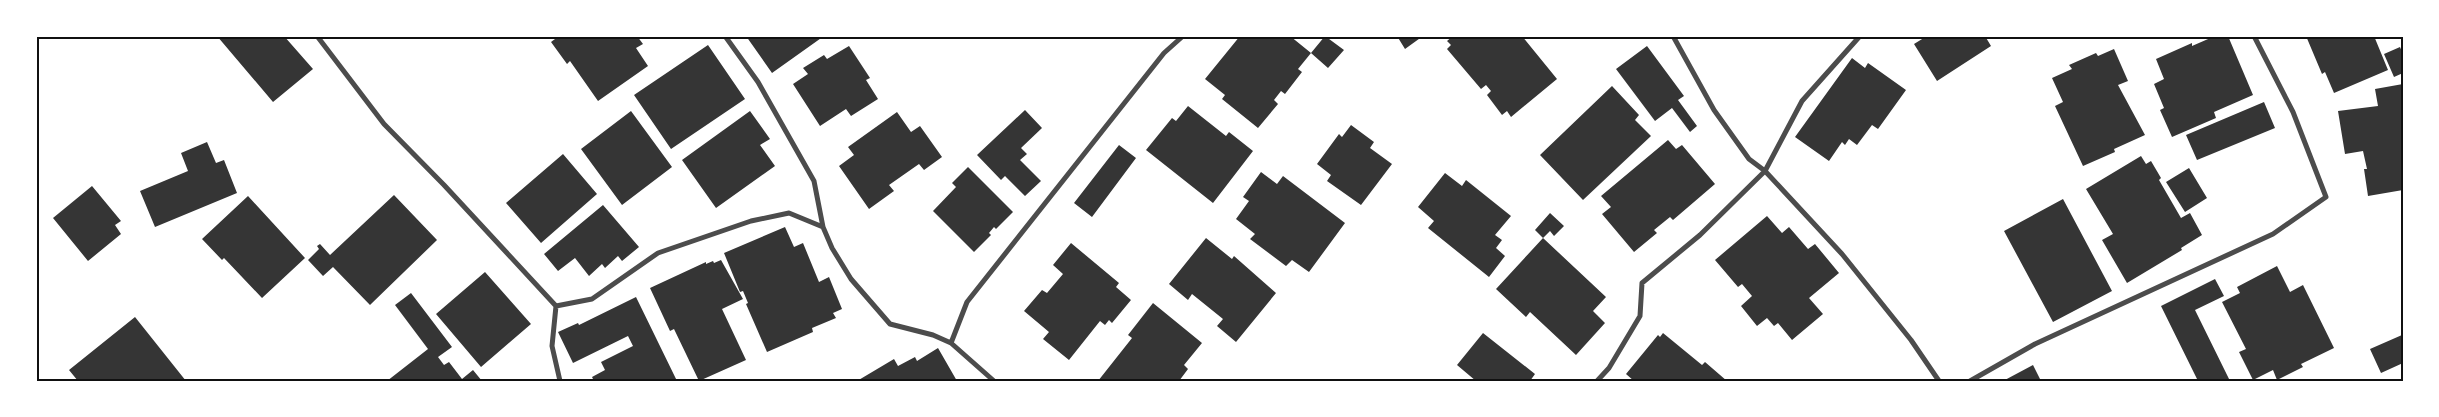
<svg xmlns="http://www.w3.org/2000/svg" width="2439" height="417" font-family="Overpass,sans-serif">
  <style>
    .building { fill: #353535 }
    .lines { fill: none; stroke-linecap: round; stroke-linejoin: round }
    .minor { stroke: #4c4c4c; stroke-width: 5 }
    .neatline { fill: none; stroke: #111; stroke-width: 2 }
  </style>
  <rect width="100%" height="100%" fill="#fff"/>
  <path class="building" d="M217,36H284L313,69L273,102Z
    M559,36H637L643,44L636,48L648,66L598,101L570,61L567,64L551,42Z
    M746,36H824L772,73Z
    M1240,36H1290L1311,53L1298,69L1302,72L1285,94L1281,91L1274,100L1278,104L1258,128L1222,99L1225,95L1205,79Z
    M1325,36L1344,50L1328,68L1311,53Z
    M1397,36H1423L1405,49Z
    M1453,36H1522L1557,79L1511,117L1507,111L1502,115L1487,95L1491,91L1486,85L1481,89L1447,49L1451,45L1447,41Z
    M1927,36H1985L1991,46L1937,81L1914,44Z
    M2215,36H2228L2253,95L2214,112L2216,118L2172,137L2160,110L2164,108L2154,84L2164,79L2156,59L2192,43V46Z
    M2306,36H2374L2388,70L2334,93L2325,72L2322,74Z
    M708,45L745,99L671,149L634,95Z
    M849,46L870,78L866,80L878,99L851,116L846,109L820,126L793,84L808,74L803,68L824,55L827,59Z
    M1647,46L1684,96L1678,100L1697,126L1690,132L1672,108L1655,121L1616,69Z
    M2400,47L2403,54V73L2394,77L2384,54Z
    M2114,49L2128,81L2118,85L2145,135L2114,149L2115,152L2083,166L2055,106L2063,102L2052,78L2072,69L2069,65L2096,53L2098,56Z
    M1852,58L1865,68L1868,63L1906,90L1878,129L1872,125L1857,145L1849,139L1845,145L1842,142L1829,161L1795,137Z
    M2403,84V190L2368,196L2364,169H2367L2363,151L2345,154L2338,111L2378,106L2375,89Z
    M1612,86L1639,115L1635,120L1651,136L1583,200L1540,155Z
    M2264,102L2275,128L2197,160L2186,135Z
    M1188,106L1226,136L1229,132L1253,151L1213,203L1146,150L1172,118L1176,121Z
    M1025,110L1042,128L1021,148L1027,154L1020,160L1041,181L1025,196L1005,176L1001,180L977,155Z
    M631,111L672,167L622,205L581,149Z
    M750,111L770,139L760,145L775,166L716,208L682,160Z
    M897,112L911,132L920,126L942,157L924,170L919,164L889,185L894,191L869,209L839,166L854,155L848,147Z
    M1351,125L1374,142L1370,148L1392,164L1361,205L1327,181L1331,175L1317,164L1339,134L1342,137Z
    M1668,140L1676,149L1682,145L1715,184L1673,220L1670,217L1654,230L1657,233L1634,252L1602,214L1611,207L1601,196Z
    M207,142L216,163L224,160L237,193L155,227L140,191L188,171L181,153Z
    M1119,145L1136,158L1092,217L1074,203Z
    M563,154L597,194L541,243L506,203Z
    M2141,156L2146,164L2151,161L2161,178L2159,180L2181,218L2190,213L2202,235L2181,248L2182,250L2127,283L2102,240L2113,234L2086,189Z
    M968,167L1013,212L996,229L994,227L989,233L991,235L974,252L933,211L956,187L952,183Z
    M2189,168L2207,198L2185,212L2166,182Z
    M1261,172L1277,184L1283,176L1345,223L1309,272L1292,260L1286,266L1250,239L1255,234L1236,219L1249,201L1243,197Z
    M1445,173L1462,186L1466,180L1511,216L1495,235L1502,240L1496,248L1505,256L1489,277L1428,228L1434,221L1418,207Z
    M92,186L121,221L115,225L121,234L88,261L53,218Z
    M394,195L437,240L370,305L333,267L323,276L308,260L319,249L317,246L320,244L330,255Z
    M248,196L305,258L262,298L224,258L222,260L202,239Z
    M2063,199L2112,291L2053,322L2004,231Z
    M603,205L639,247L622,261L618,256L605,268L602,264L589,276L575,258L558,271L544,254Z
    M1550,213L1564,226L1554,236L1550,231L1543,238L1535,230Z
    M1767,216L1782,233L1789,227L1808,249L1815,244L1839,273L1809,298L1823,314L1792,340L1778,323L1774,326L1767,318L1757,326L1741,306L1752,296L1742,284L1738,287L1715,260Z
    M785,227L794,247L803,243L819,282L829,277L842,309L833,313L836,318L812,328L813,332L767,352L746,304L748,303L743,291L740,292L724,253Z
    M1206,238L1232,259L1234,256L1276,293L1236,342L1217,326L1223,319L1192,294L1188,300L1169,284Z
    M1543,238L1606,297L1593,311L1605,323L1576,355L1530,312L1526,317L1496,289Z
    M1071,243L1119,283L1116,287L1131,300L1112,323L1109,320L1105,325L1100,321L1069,360L1043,339L1049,332L1024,311L1042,290L1047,293L1063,274L1053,265Z
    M721,260L743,299L722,309L746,360L699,381L674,329L670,331L650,288L706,262V264L713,261L714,263Z
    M2277,266L2290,292L2303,285L2334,348L2301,364L2303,367L2277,380L2273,370L2253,380L2239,352L2246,349L2222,302L2240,293L2237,287Z
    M485,272L531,324L481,367L436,314Z
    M2215,279L2224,296L2195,310L2230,381H2198L2161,306Z
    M411,293L452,347L438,357L444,365L449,362L462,379L473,370L482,381H387L428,349L395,305Z
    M636,297L677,381H594L592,377L605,370L601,362L633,346L628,336L573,363L558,332L578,323L579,325Z
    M1153,303L1202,343L1184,365L1188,369L1179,381H1098L1132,338L1128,335Z
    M135,317L186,381H78L69,370Z
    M1483,333L1535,374L1530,381H1476L1457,365Z
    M1663,333L1702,365L1705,362L1727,381H1634L1626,374L1658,335L1660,337Z
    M2402,335L2403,363L2381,373L2370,349Z
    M938,348L957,381H857L894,359L898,366L915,357L917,361Z
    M2033,365L2041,381H2003Z"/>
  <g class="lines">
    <path class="minor" d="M317,36L384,124L444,185L556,306L552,346L560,381
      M725,36L758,82L814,181L823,227L832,248L851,279L890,324L933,335L951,343L994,381
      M1673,36L1714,110L1749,159L1765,171L1842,254L1911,340L1939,381
      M556,306L592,299L658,253L751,221L789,213L823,227
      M951,343L967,302L1164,53L1183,36
      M1597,381L1609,368L1640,316L1642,283L1700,235L1765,171L1802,101L1860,36
      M1970,381L2035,344L2273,234L2326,197L2293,112L2254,36"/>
  </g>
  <rect width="2439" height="417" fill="none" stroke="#ffffff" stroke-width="75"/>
  <rect x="38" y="38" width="2364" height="342" class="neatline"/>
</svg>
